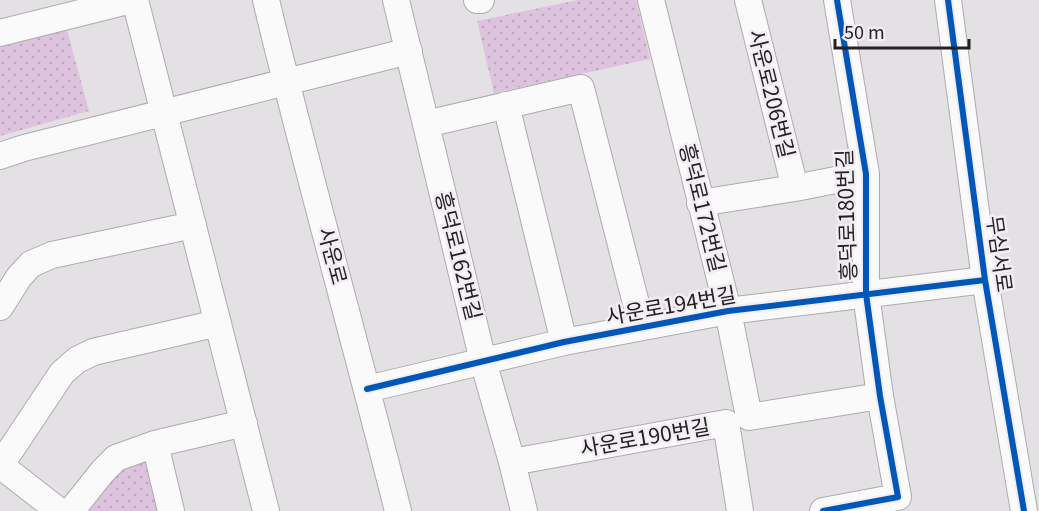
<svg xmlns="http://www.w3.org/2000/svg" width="1039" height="511" font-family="Georgia,'Noto Sans KR',serif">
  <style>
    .park { fill: url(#park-dots) }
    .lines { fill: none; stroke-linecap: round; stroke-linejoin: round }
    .minor-casing { stroke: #adabad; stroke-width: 28 }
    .minor { stroke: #fbfafb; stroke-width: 26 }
    .cycleway-casing { stroke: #f2edf2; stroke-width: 10 }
    .cycleway { stroke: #0057b8; stroke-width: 6 }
    .labels { text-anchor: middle; stroke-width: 5; stroke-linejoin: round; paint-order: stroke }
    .street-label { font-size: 21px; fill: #232123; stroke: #f2edf2 }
  </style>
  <defs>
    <pattern id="park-dots" width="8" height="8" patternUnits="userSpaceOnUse" patternTransform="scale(1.5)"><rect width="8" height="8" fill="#ddc3dd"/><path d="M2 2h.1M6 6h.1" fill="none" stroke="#bda7bd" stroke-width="1.8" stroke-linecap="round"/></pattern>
  </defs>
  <rect width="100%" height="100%" fill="#e4e1e4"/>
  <path class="park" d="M578,0H636L650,59L494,93L477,21Z
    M66,26L89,111L0,136V42Z
    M143,457L156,462L168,511H83L125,464Z"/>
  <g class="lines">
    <defs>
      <path id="minor" d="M135,0L266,511
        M266,0C307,171 355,340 398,511
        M396,0L483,361L512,462L524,511
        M477,0H481
        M651,0L728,311L749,417L880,396
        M748,0L795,188
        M948,0L985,280L1024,511
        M0,33L132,0
        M506,105L564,342
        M426,124L581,88L642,327
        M0,156L24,148L409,51
        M700,203L795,188L866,174
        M0,307L19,277L31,264L52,255L193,225
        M367,389L564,342L728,311L985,280
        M155,444L171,511
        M512,462L726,423L740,511
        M0,465L59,511
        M0,466L62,373L77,360L93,352L218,323
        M71,511L103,471L116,458L155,444L244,423
        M823,511L898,497L880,396L866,294V174L837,0"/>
    </defs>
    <use href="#minor" class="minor-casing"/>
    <use href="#minor" class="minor"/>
    <defs>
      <path id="cycleway" d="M948,0L985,280L1024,511
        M367,389L564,342L728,311L985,280
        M823,511L898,497L880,396L866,294V174L837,0"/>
    </defs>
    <use href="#cycleway" class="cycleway-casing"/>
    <use href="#cycleway" class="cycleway"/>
  </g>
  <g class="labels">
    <g class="street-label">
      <text transform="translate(771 94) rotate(76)" y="7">사운로206번길</text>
      <text transform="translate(702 208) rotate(76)" y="7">흥덕로172번길</text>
      <text transform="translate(847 215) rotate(-92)" y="7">흥덕로180번길</text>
      <text transform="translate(999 254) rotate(82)" y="7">무심서로</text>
      <text transform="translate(332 256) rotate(75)" y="7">사운로</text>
      <text transform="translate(458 256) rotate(76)" y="7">흥덕로162번길</text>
      <text transform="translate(671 306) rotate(-10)" y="7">사운로194번길</text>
      <text transform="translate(645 438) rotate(-10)" y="7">사운로190번길</text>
    </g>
  </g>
  <path d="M835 39v9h134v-9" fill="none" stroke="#232123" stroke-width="3"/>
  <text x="844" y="39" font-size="18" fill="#232123" stroke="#f2edf2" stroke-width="4.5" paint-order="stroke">50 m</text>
</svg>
